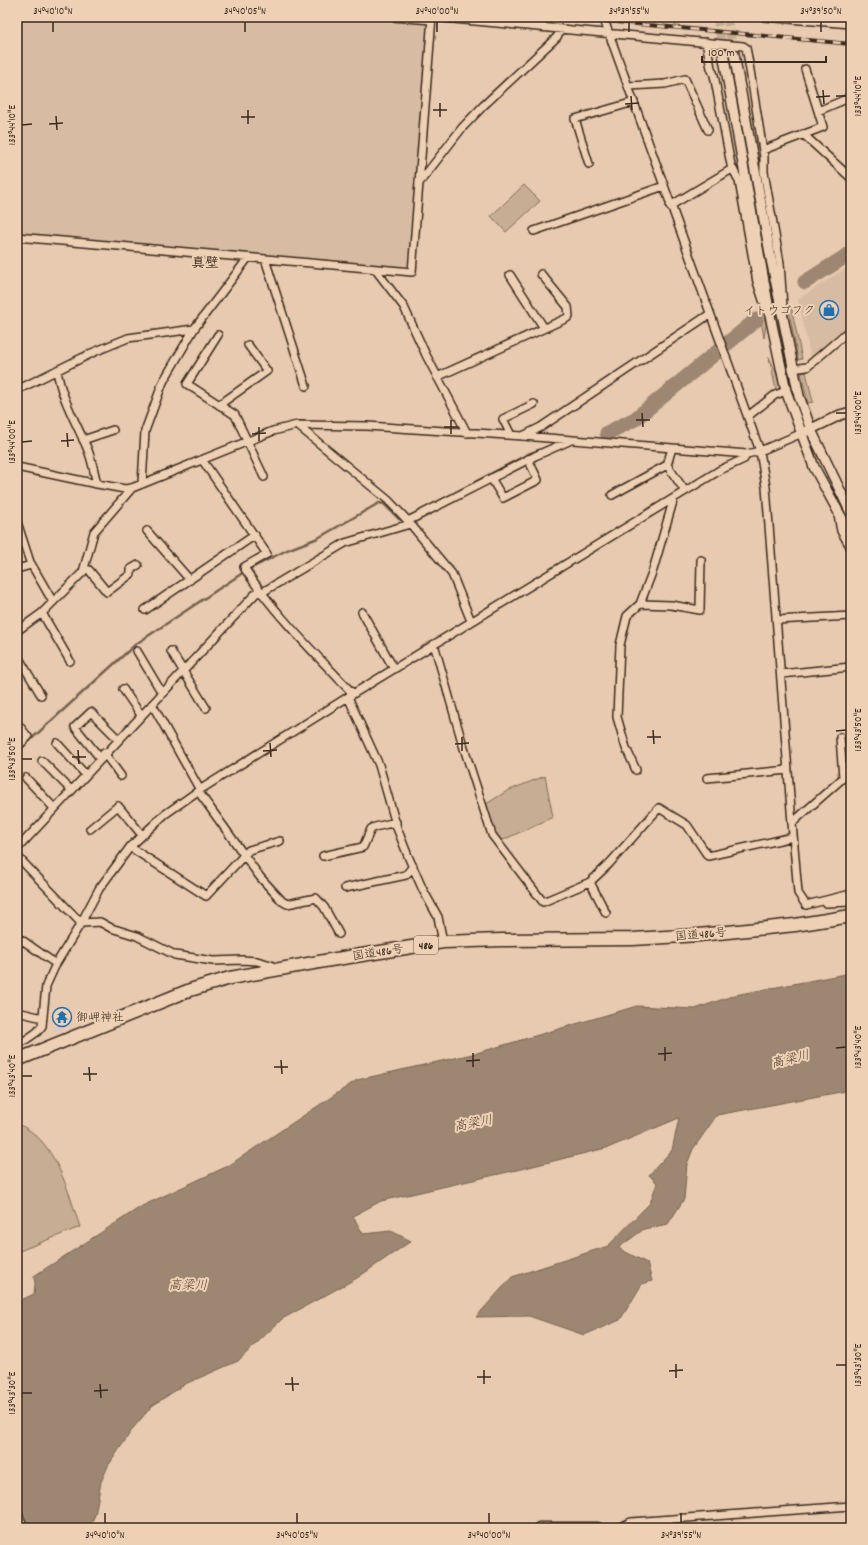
<svg xmlns="http://www.w3.org/2000/svg" width="868" height="1545" font-family="Dekko,'Klee One',sans-serif">
  <style>
    .built { fill: #d7bba2 }
    .green { fill: #c7ad94; stroke: #816c59 }
    .water { fill: #9d8772; stroke: #766250 }
    .lines { fill: none; stroke-linecap: round; stroke-linejoin: round }
    .stream { stroke: #766250; stroke-width: 2.5 }
    .river { stroke: #9d8772; stroke-width: 15 }
    .tertiary-tunnel { stroke: #c5aa92; stroke-width: 9; stroke-dasharray: 9 4.5; stroke-linecap: butt }
    .minor-casing { stroke: #3b2a1e; stroke-width: 10 }
    .tertiary-casing { stroke: #3b2a1e; stroke-width: 12 }
    .secondary-casing { stroke: #3b2a1e; stroke-width: 13 }
    .primary-casing { stroke: #3b2a1e; stroke-width: 14 }
    .trunk-casing { stroke: #3b2a1e; stroke-width: 15 }
    .minor { stroke: #eed1b5; stroke-width: 7 }
    .tertiary { stroke: #eed1b5; stroke-width: 9 }
    .secondary { stroke: #eed1b5; stroke-width: 10 }
    .primary { stroke: #eed1b5; stroke-width: 11 }
    .trunk { stroke: #eed1b5; stroke-width: 12 }
    .rail-casing { stroke: #3b2a1e; stroke-width: 4 }
    .rail { stroke: #eed1b5; stroke-width: 2.5; stroke-dasharray: 8; stroke-linecap: butt }
    .ticks { fill: none; stroke: #3b2a1e; stroke-width: 1.5 }
    .labels { text-anchor: middle; stroke-width: 4; stroke-linejoin: round; paint-order: stroke }
    .shield { fill: #eed1b5; stroke: #715c4b; stroke-width: 1 }
    .shield-label { font-size: 11px; font-weight: bold; fill: #3b2a1e }
    .poi-label { font-size: 12px; fill: #3b2a1e; stroke: #eed1b5; text-anchor: end }
    .street-label { font-size: 12px; fill: #3b2a1e; stroke: #eed1b5 }
    .water-label { font-size: 13px; font-style: italic; fill: #544133; stroke: #eed1b5 }
    .quarter-label { font-size: 14px; font-weight: bold; fill: #3b2a1e; stroke: #eed1b5 }
    .neatline { fill: none; stroke: #3b2a1e; stroke-width: 1.5 }
    .ticks-label { font-size: 10px; text-anchor: middle; fill: #3b2a1e }
  </style>
  <rect width="100%" height="100%" fill="#e7caaf"/>
  <filter id="ink" filterUnits="userSpaceOnUse"><feTurbulence type="fractalNoise" baseFrequency=".025" numOctaves="2"/><feDisplacementMap in="SourceGraphic" scale="8" xChannelSelector="R" yChannelSelector="G"/><feConvolveMatrix kernelMatrix="1 2 1 2 8 2 1 2 1" color-interpolation-filters="sRGB"/></filter>
  <g filter="url(#ink)">
    <path class="built" d="M17,17H352L428,24L407,268L17,234Z
      M851,265V336L813,368L798,299Z"/>
    <path class="green" d="M524,185L540,201L506,232L491,216Z
      M788,306H791L802,359L798,360Z
      M762,314L764,315L766,325L764,338L760,315Z
      M769,357L777,375L780,389L776,390Z
      M806,372L813,402L808,403L801,373Z
      M545,776L553,817L501,841L494,833L483,806L507,791Z
      M17,1124C55,1137 69,1194 80,1227L17,1252Z"/>
    <path class="water" d="M851,973V1090L717,1115L693,1149L687,1164L684,1199L668,1224L644,1229L618,1248L647,1263L652,1281L642,1284L620,1320L584,1335L529,1316L476,1317L512,1277L608,1246L650,1203L657,1183L649,1175L672,1150L679,1118L610,1147L521,1169L381,1201L353,1216L363,1234L391,1231L411,1241L357,1278L282,1319L238,1361L185,1384L152,1406L134,1427L108,1466L101,1482L95,1515L89,1528H17V1302L34,1294L35,1284L34,1276L142,1206L228,1166L357,1080L477,1053L637,1006L695,1009L735,995Z"/>
    <g class="lines">
      <path class="stream" d="M460,490L528,454L550,446
        M17,752L136,644L244,572L287,550L318,538L379,503L384,504L399,519L403,521"/>
      <path class="river" d="M805,282L851,253
        M607,433L635,419L756,320"/>
      <path class="tertiary-tunnel" d="M717,17L723,51
        M727,17L734,53"/>
      <defs>
        <path id="minor" d="M393,17L432,20
          M603,17L760,451L766,487L792,823L798,893L806,905
          M764,17L851,24
          M706,42L711,68L714,75L731,165L739,181L757,282L766,309
          M629,86L665,84L685,79L708,130
          M818,111L851,97
          M803,134L851,178
          M763,150L823,127L805,69
          M589,164L575,119L634,102
          M419,183L462,128L483,106L557,37L561,29
          M670,206L732,169
          M534,231L664,186
          M17,237L412,272L432,17L743,46L746,48L748,58L764,157V172L780,263L783,307
          M265,259L306,386
          M375,269L404,307L426,355L467,433
          M510,275L544,328
          M218,335L187,384L235,415L264,477
          M792,369L807,367L851,329
          M57,370C61,398 76,422 87,448C92,459 94,472 97,484
          M437,377L567,318L569,316L568,307L541,274
          M17,390L94,352L128,338L194,329
          M219,405L267,371L248,345
          M748,416L775,395L786,391
          M297,425L388,500L408,521L452,574L471,621
          M511,435L503,419L534,404
          M523,436L541,427L710,314
          M83,440L113,430
          M672,448L667,465L685,491
          M203,461L267,554L244,567L245,569C275,615 316,654 353,694
          M17,467L97,484L125,489L132,488L273,431L297,425L367,426L523,436L747,454L760,451L800,434
          M491,478L503,498L538,480L528,459
          M142,484L145,431L163,382L194,329L248,258
          M612,495L667,465
          M838,515L841,531L851,548
          M408,521L535,456L569,441
          M17,522L30,562L53,602
          M147,531L190,580
          M17,569L31,565
          M84,569L89,570L107,592L131,574V569L138,565
          M261,593L345,543L410,524
          M640,604L671,605L700,610L701,560
          M145,610L255,535
          M362,612L394,669
          M42,613L70,661
          M776,620L851,616
          M17,631L42,613L83,572L94,532L132,488
          M434,644L462,742L492,835L543,902L590,882L609,864L659,808L687,825L708,856L793,837
          M137,651L162,693
          M171,651L206,708
          M17,655L41,695
          M781,674L851,667
          M123,689L141,715
          M348,697L379,765L397,828L408,856L423,890L438,917L443,942
          M152,704L200,790
          M17,713V715
          M17,723L28,737L17,747
          M57,743L85,774
          M104,753L121,776
          M100,758L75,727L91,712L118,739
          M42,761L71,790
          M636,770L626,748L617,717L620,645L627,616L640,604L653,570L674,498
          M26,778L54,808
          M707,778L788,770
          M198,791L260,877L282,901L287,904L316,898L324,907L339,934
          M792,823L843,778L840,737
          M90,829L118,806L142,835
          M130,847L206,896L249,850L280,841
          M17,849L259,590
          M17,856L81,923
          M323,856L363,847L371,829L375,827L396,822
          M590,882L606,913
          M345,888L406,875L413,866
          M826,903L851,902
          M806,905L851,894
          M81,923L100,922L111,928L137,936L175,955L213,961L242,960L257,961L271,965L276,969
          M17,945L22,940L56,964
          M17,1012L43,1018
          M17,1046L37,1032L42,1026L46,986L56,964L81,923L99,889L130,847L164,815L198,791L348,697L674,498L720,470L744,459L747,454
          M618,1528L631,1522L851,1506"/>
        <path id="tertiary" d="M723,53L771,320L786,391L814,467L851,535
          M734,54L771,259L799,396L811,430L851,513
          M805,432L840,415L851,412"/>
        <path id="secondary" d="M539,1528H598"/>
        <path id="primary" d="M17,1517L22,1528"/>
        <path id="trunk" d="M17,1060L190,990L230,978L330,960L443,942L501,940L633,939L699,935L795,925L851,916"/>
      </defs>
      <use href="#minor" class="minor-casing"/>
      <use href="#tertiary" class="tertiary-casing"/>
      <use href="#secondary" class="secondary-casing"/>
      <use href="#primary" class="primary-casing"/>
      <use href="#trunk" class="trunk-casing"/>
      <use href="#minor" class="minor"/>
      <use href="#tertiary" class="tertiary"/>
      <use href="#secondary" class="secondary"/>
      <use href="#primary" class="primary"/>
      <use href="#trunk" class="trunk"/>
      <defs>
        <path id="rail" d="M562,17L851,44"/>
      </defs>
      <use href="#rail" class="rail-casing"/>
      <use href="#rail" class="rail"/>
    </g>
  </g>
  <path class="ticks" d="M53,22V32M245,22V32M437,22V32M629,22V32M821,22V32M823,90L824,104M631,96L632,110M836,96H846M816,97L830,96M440,103V117M625,104L639,103M248,110V124M433,110H447M56,116L57,130M241,117H255M49,124L63,123M22,125L32,124M642,413L643,427M836,413H846M451,420V434M636,420H650M259,427V441M444,427H458M67,433L68,447M252,434L266,433M61,441L74,440M22,442L32,441M653,730L654,744M836,731L846,730M462,737V751M647,737H661M270,743L271,757M455,744L469,743M78,750L79,764M263,751L277,750M72,757H86M22,759H32M665,1047V1061M836,1048L846,1047M473,1053V1067M658,1054L672,1053M281,1060L282,1074M466,1061L480,1060M89,1067L90,1081M274,1067H288M83,1074H97M22,1076H32M676,1364V1378M836,1365H846M484,1370V1384M669,1371L683,1370M292,1377L293,1391M477,1377H491M100,1384L101,1398M285,1384H299M94,1391L108,1390M22,1393H32M105,1513V1523M297,1513V1523M489,1513V1523M681,1513V1523"/>
  <defs>
    <symbol id="shop-ring" viewBox="-11 -11 22 22"><circle r="9.5" fill="#eed1b5" stroke="#1f6fb2" stroke-width="1.5"/><path d="M-5-2.5h2.3a2.7 3.5 0 0 1 5.4 0H5L5.5 6h-11ZM-1.5-2.5h3a1.5 2.3 0 0 0-3 0Z" fill="#1f6fb2"/></symbol>
    <symbol id="temple-ring" viewBox="-11 -11 22 22"><circle r="9.5" fill="#eed1b5" stroke="#1f6fb2" stroke-width="1.5"/><path d="M0-6L5-2H3V0L6.5 2.5H4V6H1.5V3h-3V6H-4V2.5H-6.5L-3 0V-2H-5Z" fill="#1f6fb2"/></symbol>
  </defs>
  <g fill-rule="evenodd">
    <use href="#shop-ring" x="818" y="299" width="22" height="22"/>
    <use href="#temple-ring" x="51" y="1006" width="22" height="22"/>
  </g>
  <g class="labels">
    <rect class="shield" x="414" y="936" width="24" height="18" rx="3"/>
    <g class="shield-label">
      <text x="426" y="949">486</text>
    </g>
    <g class="poi-label">
      <text x="815" y="314">イトウゴフク</text>
      <text x="76" y="1021" text-anchor="start">御岬神社</text>
    </g>
    <g class="street-label">
      <text transform="translate(701 934) rotate(-5)" y="4">国道486号</text>
      <text transform="translate(378 952) rotate(-9)" y="4">国道486号</text>
    </g>
    <g class="water-label">
      <text transform="translate(790 1058) rotate(-14)" y="5">高梁川</text>
      <text transform="translate(473 1122) rotate(-11)" y="5">高梁川</text>
      <text x="188" y="1289">高梁川</text>
    </g>
    <g class="quarter-label">
      <text x="205" y="267">真壁</text>
    </g>
  </g>
  <rect width="868" height="1545" fill="none" stroke="#eed1b5" stroke-width="44"/>
  <path d="M702 56v6h124v-6" fill="none" stroke="#3b2a1e" stroke-width="2"/>
  <text x="708" y="56" font-size="12" fill="#3b2a1e" stroke="#eed1b5" stroke-width="3" paint-order="stroke">100 m</text>
  <rect x="22" y="22" width="824" height="1501" class="neatline"/>
  <g class="ticks-label">
    <text x="53" y="14">34°40'10"N</text>
    <text x="245" y="14">34°40'05"N</text>
    <text x="437" y="14">34°40'00"N</text>
    <text x="629" y="14">34°39'55"N</text>
    <text x="821" y="14">34°39'50"N</text>
    <text transform="translate(857 96) rotate(-90)" y="4">133°44'10"E</text>
    <text transform="translate(11 125) rotate(-90)" y="4">133°44'10"E</text>
    <text transform="translate(857 413) rotate(-90)" y="4">133°44'00"E</text>
    <text transform="translate(11 442) rotate(-90)" y="4">133°44'00"E</text>
    <text transform="translate(857 730) rotate(-90)" y="4">133°43'50"E</text>
    <text transform="translate(11 759) rotate(-90)" y="4">133°43'50"E</text>
    <text transform="translate(857 1047) rotate(-90)" y="4">133°43'40"E</text>
    <text transform="translate(11 1076) rotate(-90)" y="4">133°43'40"E</text>
    <text transform="translate(857 1365) rotate(-90)" y="4">133°43'30"E</text>
    <text transform="translate(11 1393) rotate(-90)" y="4">133°43'30"E</text>
    <text x="105" y="1538">34°40'10"N</text>
    <text x="297" y="1538">34°40'05"N</text>
    <text x="489" y="1538">34°40'00"N</text>
    <text x="681" y="1538">34°39'55"N</text>
  </g>
</svg>
